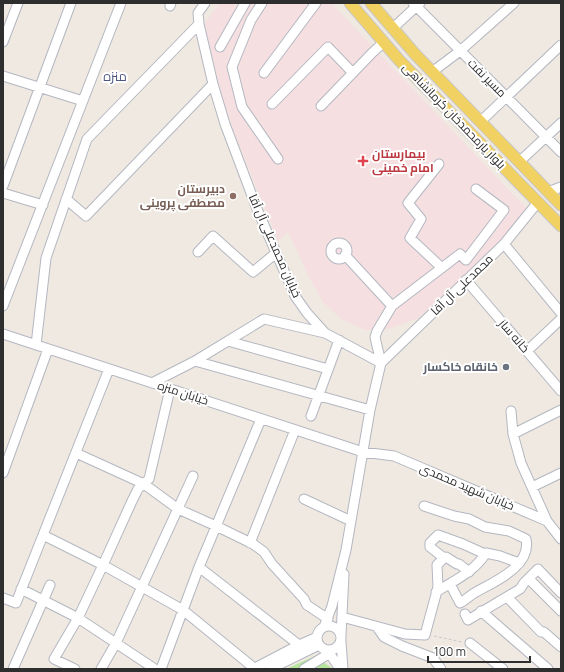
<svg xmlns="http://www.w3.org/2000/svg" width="564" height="672" font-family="Manrope,Cairo,sans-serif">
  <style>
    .medical { fill: #f5dfe0 }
    .green { fill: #b6e59e }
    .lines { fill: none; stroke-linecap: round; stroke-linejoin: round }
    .minor-casing { stroke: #b4b7c1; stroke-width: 11 }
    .major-casing { stroke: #c9c9c9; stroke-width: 13 }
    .path { stroke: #c9c9c9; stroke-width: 1; stroke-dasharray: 3 2; stroke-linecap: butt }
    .minor { stroke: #fff; stroke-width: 9 }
    .major { stroke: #f2d163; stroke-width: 11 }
    .health-dot { fill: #e0444e; stroke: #fff; stroke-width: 1.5 }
    .education-dot { fill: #8d6e63; stroke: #fff; stroke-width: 1.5 }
    .worship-dot { fill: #6b7280; stroke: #fff; stroke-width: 1.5 }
    .labels { text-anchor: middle; stroke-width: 4; stroke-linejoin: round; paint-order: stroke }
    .street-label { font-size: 12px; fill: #2e2e2e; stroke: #fff }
    .health-label { font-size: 12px; font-weight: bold; fill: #be3a42; stroke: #fff; text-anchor: start }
    .education-label { font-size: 12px; font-weight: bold; fill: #785e54; stroke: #fff; text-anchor: end }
    .worship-label { font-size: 12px; font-weight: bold; fill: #5b616d; stroke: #fff; text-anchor: end }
    .neighbourhood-label { font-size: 13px; fill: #4d5680; stroke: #fff }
  </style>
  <rect width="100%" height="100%" fill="#efe9e1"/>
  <path class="medical" d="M220,3H232L238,8L245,3H331L527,209L501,242L419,318L388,329L365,330L341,319L323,302L310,279L288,232L278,241L235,135L222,96L204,24Z"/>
  <path class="green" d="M315,656L333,669H286Z"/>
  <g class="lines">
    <defs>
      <path id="minor" d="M205,3L198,13L199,24L213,84L225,124L257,209L295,296L307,313L325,333L381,363L370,410L346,550L332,606L324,627
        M262,3L251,20L232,67L242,107L278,159
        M413,3L561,152
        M170,6L171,3
        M392,29L420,3
        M3,42L18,3
        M220,47L245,3
        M432,72L460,51L514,3
        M264,73L316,3
        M3,76L83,101
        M272,104L328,47L353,73
        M321,106L372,53L384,42
        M480,122L561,45
        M519,162L561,123
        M439,164L408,203L421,219L410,238L442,268
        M3,186L71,3
        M548,192L561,187
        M3,193L43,205
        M66,199L86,216L213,84
        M331 251a8 8 0 1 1 16 0a8 8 0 1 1-16 0Z
        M504,244L561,313
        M198,252L213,236L253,272L276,253
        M345,255L392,306
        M466,280L561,391
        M3,306L121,3
        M3,334L363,452L394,456L547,521L561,539
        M228,341L328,369
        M36,345L46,258L87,139L199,24
        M527,351L561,319
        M195,361L370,410
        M381,363L375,337L377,331L392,306L460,254L466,260L504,210L476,189
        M381,363L504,244L538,202
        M152,383L195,361L264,319L325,333
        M511,411L513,434L521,463L547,521
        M311,416L339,340
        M513,434L561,410
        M76,453L144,484L178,509L216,526L253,544L264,552L272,564L304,599L307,605L328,619
        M3,473L48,349
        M532,487L561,473
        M304,499L351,521
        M424,506L454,516L469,519L485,527L509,531L526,539C532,566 494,582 476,592C470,595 466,600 460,603L450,584
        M43,535L103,565L183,610L254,668
        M250,543L295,430
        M444,558L446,557L457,564H459L469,572
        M199,567L299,645
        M529,579L561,611
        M21,589L78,618L155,669
        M436,592C455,580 474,572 486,553L500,556L519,563
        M507,597L541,632H544L561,647
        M3,598L16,603L109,369
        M481,611L548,669
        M465,614L468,620L520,589L524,583L538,569L561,593
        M342,617L405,634L425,635L438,587L437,565L444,558L430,547V543L438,535L463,544L485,554
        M317 638a12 12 0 1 1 24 0a12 12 0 1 1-24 0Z
        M377,627L384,637L402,646L433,658L441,669
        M341,635L344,574
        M341,642L343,669
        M470,643L503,669
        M328,651L340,669
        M13,669L50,585
        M75,669L54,659L78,618L103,565L132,501L138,489L149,479L170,389
        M101,669L116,643L193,476
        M161,669L199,567L261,419
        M253,669L299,645L317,637
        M270,669L319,645
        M304,669L330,653"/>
      <path id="major" d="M350,3L399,60L561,226
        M371,3L415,54L561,205"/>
    </defs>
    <use href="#minor" class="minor-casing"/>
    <use href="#major" class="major-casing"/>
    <path class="path" d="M434,636L462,642"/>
    <use href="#minor" class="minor"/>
    <use href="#major" class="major"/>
  </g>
  <path class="health-dot" d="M361 155h4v4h4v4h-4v4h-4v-4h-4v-4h4z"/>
  <circle class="education-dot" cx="233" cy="196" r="4"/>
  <circle class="worship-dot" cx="506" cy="367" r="4"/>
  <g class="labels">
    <g class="street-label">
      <text transform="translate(487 78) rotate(45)" y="4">مسیر نفت</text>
      <text transform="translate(454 116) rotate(46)" y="4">بلوار یارمحمدخان کرمانشاهی</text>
      <text transform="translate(275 246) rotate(66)" y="4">خیابان محمدعلی آل آقا</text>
      <text transform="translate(462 285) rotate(-44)" y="4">محمدعلی آل آقا</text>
      <text transform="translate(514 336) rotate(49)" y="4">خانه ساز</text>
      <text transform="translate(183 393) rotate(18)" y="4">خیابان منزه</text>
      <text transform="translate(467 487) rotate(23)" y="4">خیابان شهید محمدی</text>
    </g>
    <g class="health-label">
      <text x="372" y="158">بیمارستان<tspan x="372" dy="14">امام خمینی</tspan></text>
    </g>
    <g class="education-label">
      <text x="225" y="193">دبیرستان<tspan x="225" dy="14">مصطفی پروینی</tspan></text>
    </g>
    <g class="worship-label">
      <text x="498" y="371">خانقاه خاکسار</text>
    </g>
    <g class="neighbourhood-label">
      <text x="115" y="81">منزه</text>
    </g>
  </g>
  <rect width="564" height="672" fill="none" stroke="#2e2e2e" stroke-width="8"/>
  <path d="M428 656v6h102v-6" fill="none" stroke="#2e2e2e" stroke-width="2"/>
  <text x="434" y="656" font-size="12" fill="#2e2e2e" stroke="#ffffff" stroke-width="3" paint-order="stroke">100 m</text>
</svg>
